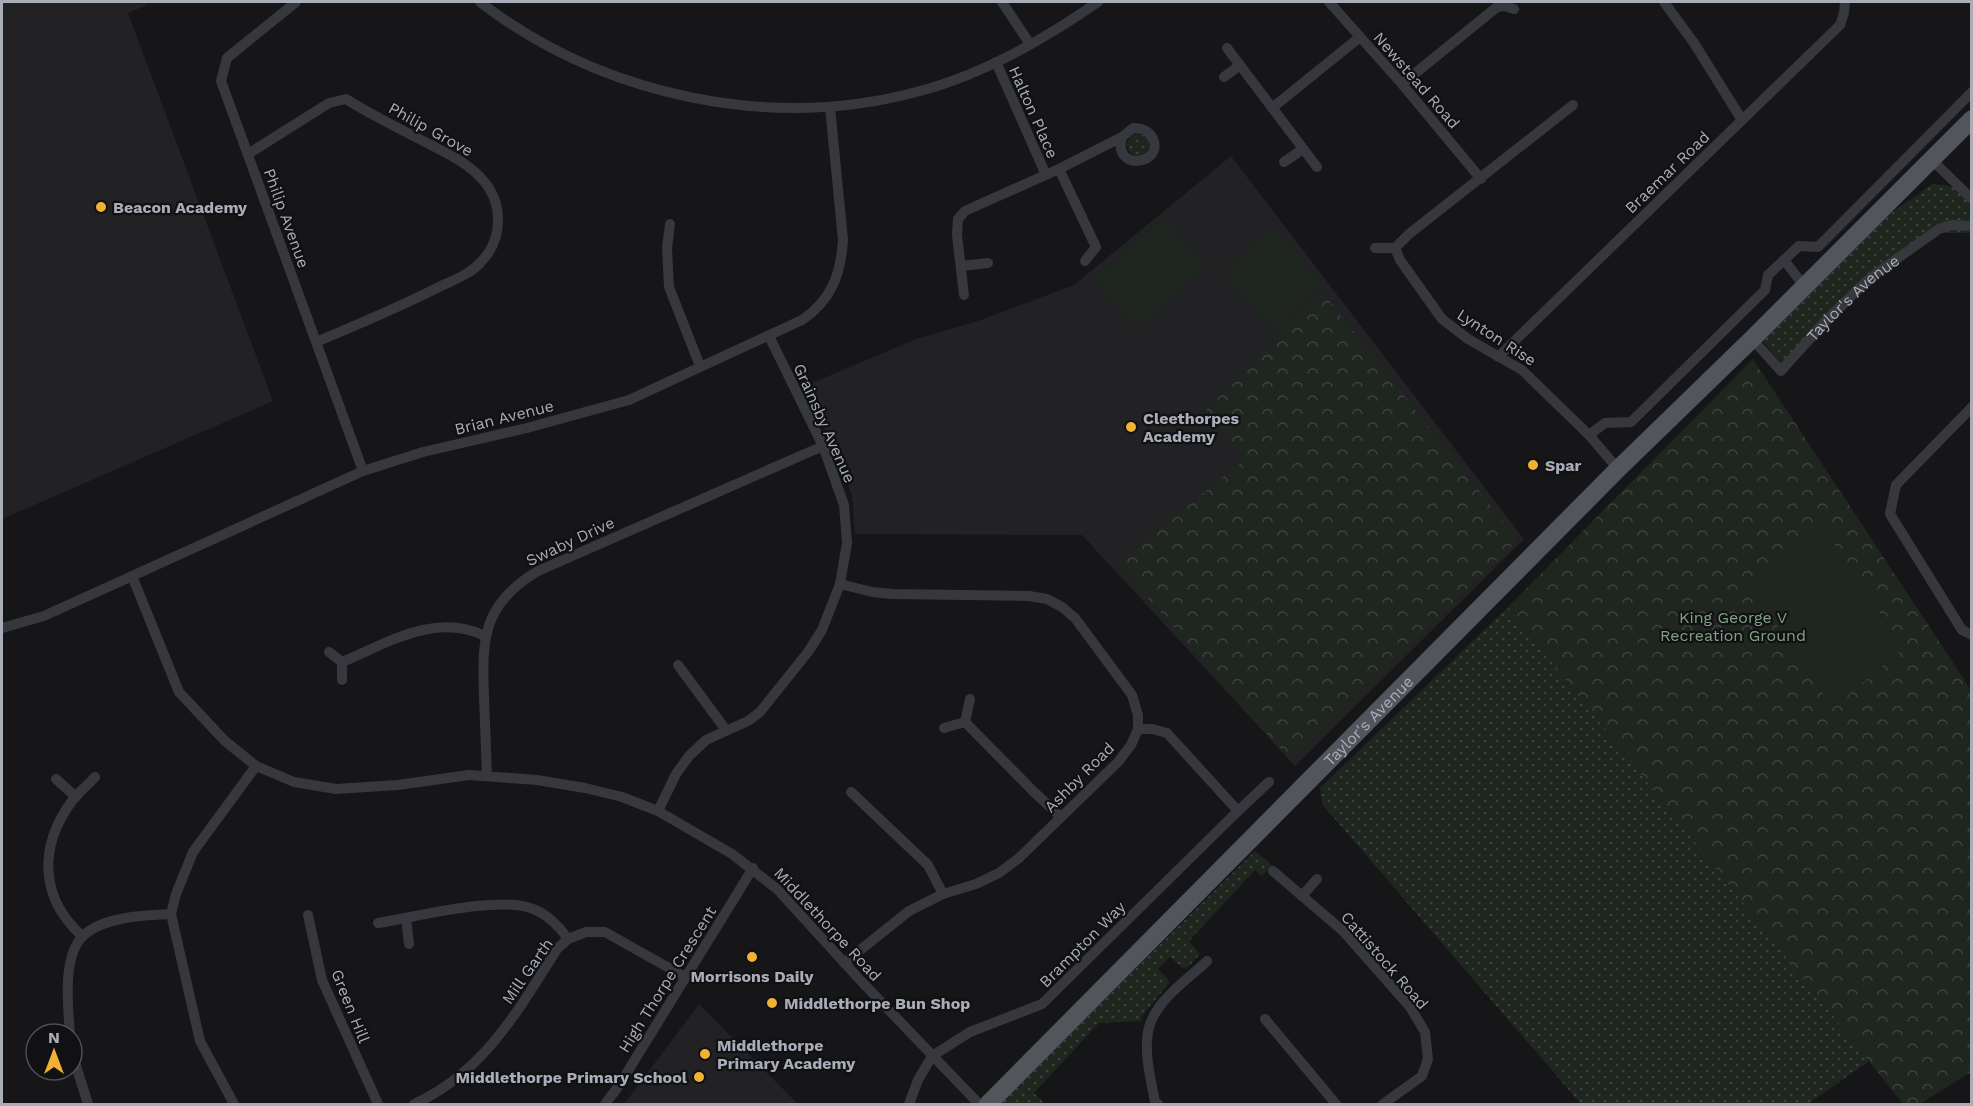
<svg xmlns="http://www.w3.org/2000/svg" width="1973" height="1106" font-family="'Work Sans',sans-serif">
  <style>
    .built { fill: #222225 }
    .grass { fill: url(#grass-dots) }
    .park { fill: url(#park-crowns) }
    .pitch { fill: #1e261f }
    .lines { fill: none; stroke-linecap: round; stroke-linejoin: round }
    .street { stroke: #37383d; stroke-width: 10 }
    .primary { stroke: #53555c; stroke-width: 18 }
    .poi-dot { fill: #f2b134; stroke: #111113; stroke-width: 2 }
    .labels { text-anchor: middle; stroke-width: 4.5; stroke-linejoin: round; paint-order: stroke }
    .street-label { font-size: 16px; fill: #a8adb8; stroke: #111113 }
    .poi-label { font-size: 16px; font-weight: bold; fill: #a8adb8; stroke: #111113; text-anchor: start }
    .park-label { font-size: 16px; fill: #7fa381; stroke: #111113 }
  </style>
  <defs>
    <pattern id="grass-dots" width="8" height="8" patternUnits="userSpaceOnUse" patternTransform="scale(1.5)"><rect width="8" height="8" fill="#1e261f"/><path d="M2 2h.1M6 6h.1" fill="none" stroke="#3c433d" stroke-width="1.8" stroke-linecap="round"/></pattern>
    <pattern id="park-crowns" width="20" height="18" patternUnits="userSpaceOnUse" patternTransform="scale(1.5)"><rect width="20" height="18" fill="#1e261f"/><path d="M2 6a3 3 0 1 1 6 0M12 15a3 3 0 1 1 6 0" fill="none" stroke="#3c433d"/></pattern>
  </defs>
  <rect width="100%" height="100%" fill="#161618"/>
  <path class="built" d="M2,2H148L147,5L128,13L273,401L2,519Z
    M1231,156L1524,539L1295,766L1082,535L855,534L852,496L843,467L805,386L916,339L978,321L1074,285Z
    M699,1004L798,1104H624Z"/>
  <path class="grass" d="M1127 145a11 11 0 1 1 22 0a11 11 0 1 1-22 0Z
    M1932,184C1972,187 1971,197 1971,233H1937L1907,253L1852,302L1787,371L1761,339L1883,219Z
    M1508,607L1869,1061L1808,1104H1581L1322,804L1320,788Z
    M1255,851L1272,865L1262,876L1255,870L1189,941L1200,954L1188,967L1183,968L1170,957L1158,969L1168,979L1169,983L1142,1016L1141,1021L1099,1023L1034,1093L1045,1104H993L1098,1006Z"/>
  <path class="park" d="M1322,292L1518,540L1291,761L1118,564L1246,458L1206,410L1280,338L1274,331Z
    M1753,359L1971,690V1072L1920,1104H1903L1508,607Z"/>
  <path class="pitch" d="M1164,217L1207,266L1137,328L1094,279Z
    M1274,227L1323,285L1272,329L1223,272Z
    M1824,528L1903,649L1833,708L1750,586Z"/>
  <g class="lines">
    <g class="street">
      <path d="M296,2L227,58L221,81L363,471"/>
      <path d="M480,2C602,96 771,132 920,91C983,74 1045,39 1098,2"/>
      <path d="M1002,2L1030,44"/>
      <path d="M1329,2L1402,84L1481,179"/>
      <path d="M1664,2L1694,43L1742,120"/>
      <path d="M1497,7L1504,6L1514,9"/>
      <path d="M1227,48L1317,167"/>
      <path d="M996,62L1046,175"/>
      <path d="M1224,77L1240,65"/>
      <path d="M1402,84L1497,7L1499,2"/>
      <path d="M1272,108L1360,37"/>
      <path d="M248,154L329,103L346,99C373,116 402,130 431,145C448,154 466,162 480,177C504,201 504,239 480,263C469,275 451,281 437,288C397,308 357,325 316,342"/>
      <path d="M1932,160L1972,199"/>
      <path d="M1284,162L1303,149"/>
      <path d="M1059,169L1096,247L1085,261"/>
      <path d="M670,224L667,248L669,287L700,366"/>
      <path d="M1375,248H1395L1409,234L1573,105"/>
      <path d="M1395,248L1400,260L1442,319L1468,339L1522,370L1589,435L1618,469"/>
      <path d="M1784,260L1805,287"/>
      <path d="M961,266L988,263"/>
      <path d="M964,295L957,235L958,219L965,211L1059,169L1122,137L1133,128C1142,128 1149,130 1153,139C1164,165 1112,172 1122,137"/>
      <path id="s1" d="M1752,339L1781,371L1826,320L1871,277L1939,229L1952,225L1972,226"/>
      <path d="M1498,357L1840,25L1844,13L1845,2"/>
      <path d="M1972,407L1896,485L1890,514L1962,630L1972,635"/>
      <path d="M1589,435L1605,423L1631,422L1765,290L1768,275L1799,246L1818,247L1972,92"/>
      <path d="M132,576L179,692L225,741L256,766L294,782L336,789L398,785L469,775L537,780L585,788L622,797L658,811L732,854L777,889L861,981L979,1104"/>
      <path d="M840,584L872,592L892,594L1029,596L1047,599L1062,607L1075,618L1132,695L1138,715V729L1131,745L1118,762L1019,858L999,873L976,884L943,894L909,911L844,963"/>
      <path d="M2,628L44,616L363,471L423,452L527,428L629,400L802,320C831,301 841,274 843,240L830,107"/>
      <path d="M329,652L342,662V680"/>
      <path d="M342,662C388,643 435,612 485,636"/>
      <path d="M678,665L726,730"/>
      <path d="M965,722L1034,792L1061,817"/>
      <path d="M944,728L965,722L970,699"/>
      <path d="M1138,729H1152L1167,733L1238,811"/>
      <path d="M487,776C486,750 485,724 484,697C482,639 482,604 538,571L823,446"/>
      <path d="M56,779L76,797"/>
      <path d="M851,792L928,865L943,894"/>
      <path d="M658,811L676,774L689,756L706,740L748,721L760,712L808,652L822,630L840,584L847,543L844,505L823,446L769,336"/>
      <path d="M1273,871L1343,931L1410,1007L1425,1032L1428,1059L1422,1076L1383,1104"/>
      <path d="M1302,896L1317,879"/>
      <path d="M308,915L322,980L378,1104"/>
      <path d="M406,918L409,944"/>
      <path d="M378,923C416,917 499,895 533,909C547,914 560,927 568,939"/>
      <path d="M82,936C40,898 38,847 72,801C79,792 88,785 95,777"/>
      <path d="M1265,1019L1336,1104"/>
      <path d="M70,1034C68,1007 62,956 83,936C102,917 145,915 171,914"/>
      <path d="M72,1053L88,1104"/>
      <path d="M234,1104L200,1041L171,914L176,894L193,852L256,766"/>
      <path d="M414,1104C483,1073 518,1011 557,949L568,939L586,932H605L685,977"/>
      <path d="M605,1104L618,1087L753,868"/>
      <path d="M909,1104L918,1080L932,1056L970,1032L1042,1004L1238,811L1269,782"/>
      <path d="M1158,1104L1155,1102C1151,1080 1144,1054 1148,1032C1153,1002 1187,980 1207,961"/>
    </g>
    <path class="primary" id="s2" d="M988,1104L1618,469L1752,339L1972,119"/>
  </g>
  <g class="poi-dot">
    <circle cx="101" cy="207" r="6"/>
    <circle cx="1131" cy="427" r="6"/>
    <circle cx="1533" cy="465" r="6"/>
    <circle cx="752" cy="957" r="6"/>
    <circle cx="772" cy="1003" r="6"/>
    <circle cx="705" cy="1054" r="6"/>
    <circle cx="699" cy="1077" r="6"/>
  </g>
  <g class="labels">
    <g class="street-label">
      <text transform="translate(1417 80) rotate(49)" y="6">Newstead Road</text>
      <text transform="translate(1034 112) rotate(66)" y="6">Halton Place</text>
      <text transform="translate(431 129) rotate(29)" y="6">Philip Grove</text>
      <text transform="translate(1667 172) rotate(-44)" y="6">Braemar Road</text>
      <text transform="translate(287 218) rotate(70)" y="6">Philip Avenue</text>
      <text dy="6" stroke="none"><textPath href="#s1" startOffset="146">Taylor's Avenue</textPath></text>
      <text transform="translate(1497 337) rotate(33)" y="6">Lynton Rise</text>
      <text transform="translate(504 417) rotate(-14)" y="6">Brian Avenue</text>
      <text transform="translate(825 423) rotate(66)" y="6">Grainsby Avenue</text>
      <text transform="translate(570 541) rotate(-25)" y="6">Swaby Drive</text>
      <text dy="6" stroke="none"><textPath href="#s2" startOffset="540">Taylor's Avenue</textPath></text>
      <text transform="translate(1079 777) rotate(-45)" y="6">Ashby Road</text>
      <text transform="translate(828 924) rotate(47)" y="6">Middlethorpe Road</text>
      <text transform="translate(1082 944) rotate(-45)" y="6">Brampton Way</text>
      <text transform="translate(1385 960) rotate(49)" y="6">Cattistock Road</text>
      <text transform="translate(527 971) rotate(-55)" y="6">Mill Garth</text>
      <text transform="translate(667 979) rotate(-58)" y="6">High Thorpe Crescent</text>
      <text transform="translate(351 1006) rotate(68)" y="6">Green Hill</text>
    </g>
    <g class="poi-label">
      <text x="113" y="213">Beacon Academy</text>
      <text x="1143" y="424">Cleethorpes<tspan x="1143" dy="18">Academy</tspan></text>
      <text x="1545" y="471">Spar</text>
      <text x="752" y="982" text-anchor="middle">Morrisons Daily</text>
      <text x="784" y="1009">Middlethorpe Bun Shop</text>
      <text x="717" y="1051">Middlethorpe<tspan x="717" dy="18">Primary Academy</tspan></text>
      <text x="687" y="1083" text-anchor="end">Middlethorpe Primary School</text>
    </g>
    <g class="park-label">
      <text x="1733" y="623">King George V<tspan x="1733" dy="18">Recreation Ground</tspan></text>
    </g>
  </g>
  <rect width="1973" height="1106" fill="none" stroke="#a8adb8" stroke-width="6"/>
  <g transform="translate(54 1052)"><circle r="28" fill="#111113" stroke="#4d4f55" stroke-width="1.5"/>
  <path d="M0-4.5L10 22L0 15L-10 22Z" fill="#f2b134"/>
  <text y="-9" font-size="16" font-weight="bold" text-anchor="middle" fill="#a8adb8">N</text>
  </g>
</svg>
